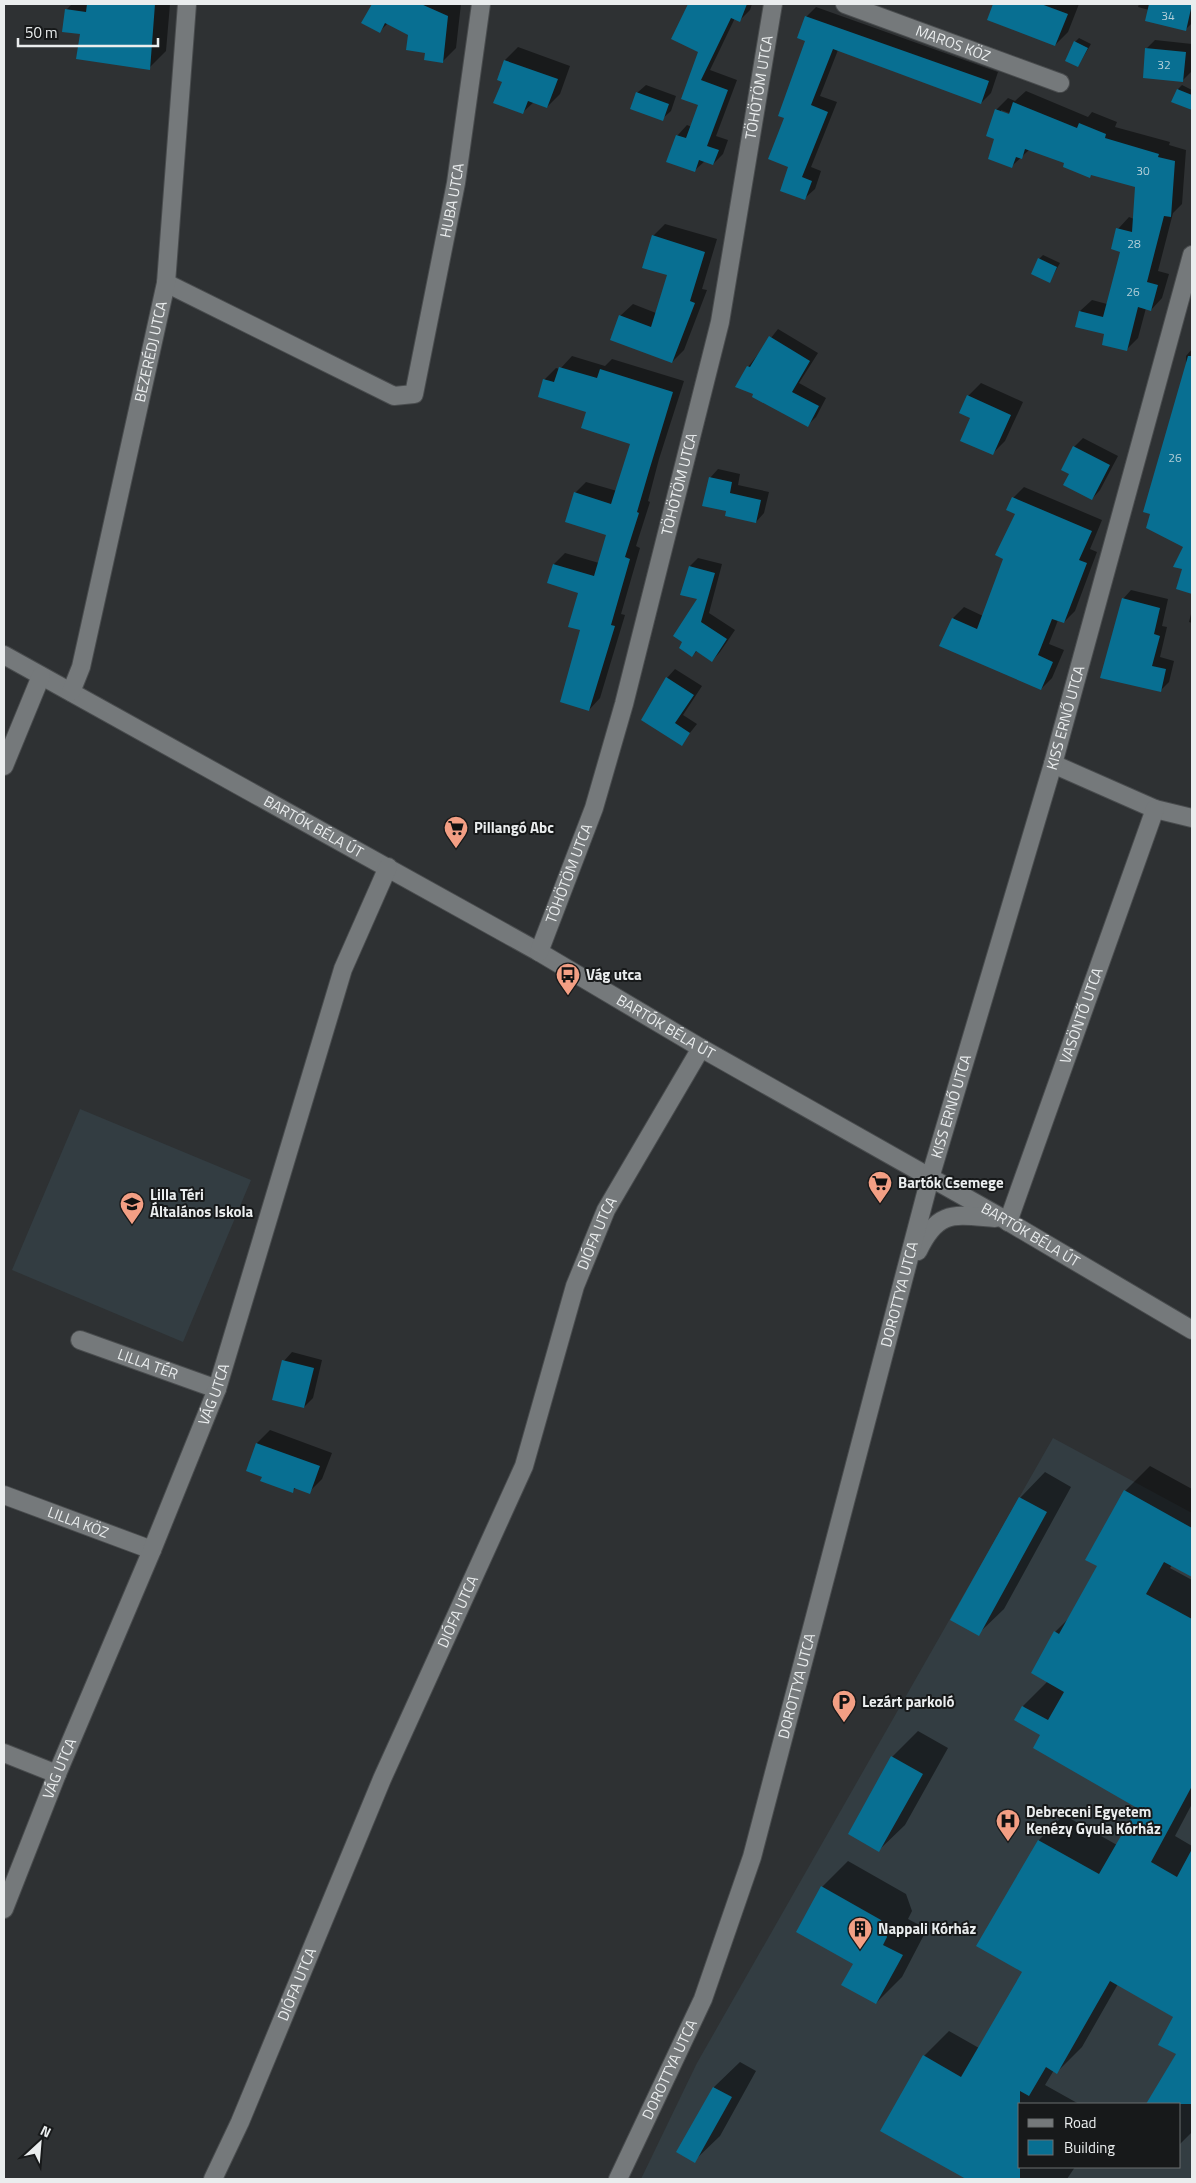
<svg xmlns="http://www.w3.org/2000/svg" width="1196" height="2183" font-family="'Titillium Web',sans-serif">
  <style>
    .built { fill: #333d42; fill-rule: evenodd }
    .shadow { fill: #0007; fill-rule: evenodd }
    .building { fill: #086f92 }
    .lines { fill: none; stroke-linecap: round; stroke-linejoin: round }
    .street-casing { stroke: #494c4e; stroke-width: 20 }
    .street { stroke: #75797b; stroke-width: 18 }
    .labels { text-anchor: middle; stroke-width: 4; stroke-linejoin: round; paint-order: stroke }
    .number-label { font-size: 12px; fill: #b2ced7 }
    .street-label { font-size: 15px; fill: #eaedee; stroke: #17191a }
    .poi-label { font-size: 15px; font-weight: bold; fill: #eaedee; stroke: #17191a; text-anchor: start }
  </style>
  <rect width="100%" height="100%" fill="#2e3133"/>
  <path class="built" d="M80,1109L251,1180L183,1342L12,1270Z
    M1053,1438L1192,1513V2179H641L697,2063ZM1020,2104H1180V2167H1020Z"/>
  <path class="shadow" d="M72,4H170L166,51L149,68L81,33L66,10Z
    M373,4H461L456,48L443,61L426,52L409,35L388,23L379,32L363,23Z
    M689,4H752L750,10L740,20L735,18L710,70L737,80L716,136L728,140L723,154L713,164L705,161L694,171L677,136L687,125L692,127L700,105L699,51L673,38Z
    M995,4H1079L1068,32L1055,45L989,19Z
    M1139,4H1192V23L1186,29L1149,10L1138,7Z
    M816,7L998,72L991,93L981,103L838,50L820,96L837,102L811,167L821,171L815,189L805,198L790,166L786,118L807,40L806,17Z
    M1079,38L1091,44L1078,66L1075,42Z
    M1155,40L1192,44L1191,72L1183,80L1146,49Z
    M518,47L570,66L560,94L547,107L534,102L522,113L503,81L498,79L505,60Z
    M646,85L676,96L671,111L662,119L637,93Z
    M1182,85L1192,90V106L1190,108L1178,89Z
    M1026,91L1088,117L1092,112L1117,122L1115,127L1170,142L1169,145L1186,150L1182,204L1173,213L1158,271L1169,274L1162,298L1151,310L1146,308L1138,338L1126,350L1080,311L1092,300L1107,304L1122,251L1118,229L1129,217L1134,219L1137,186L1030,149L1012,166L996,138V110L1008,98L1015,101ZM1001,110L1015,115L1001,113Z
    M665,224L717,239L702,289L707,290L684,350L672,362L620,316L633,304L656,313L668,274L653,236Z
    M1043,255L1060,263L1050,281L1039,259Z
    M778,329L818,353L799,383L826,398L816,417L808,425L748,367Z
    M1192,349V592L1178,589L1183,569L1184,546L1186,356Z
    M572,356L605,366L612,359L684,381L659,459L648,501L650,502L636,546L640,548L621,614L625,615L600,698L589,710L580,592L548,582L554,564L565,553L599,563L608,534L575,493L586,482L617,491L632,443L588,411L539,396L545,379L556,368L560,369Z
    M981,383L1023,402L1005,441L992,454L972,418L968,396Z
    M1083,438L1118,456L1100,490L1092,499L1070,473L1074,447Z
    M718,469L740,474L738,485L769,492L764,513L756,522L727,510L710,478Z
    M1024,487L1102,520L1090,549L1097,552L1075,611L1064,622L1058,620L1049,644L1064,650L1052,678L1041,689L953,618L964,607L983,616L1005,559L1016,513L1013,498Z
    M698,558L722,564L709,613L735,630L720,652L712,661L697,651L692,656L699,599L690,566Z
    M1131,590L1168,599L1162,626L1167,627L1160,657L1174,661L1169,682L1161,690L1123,599Z
    M1192,610V623L1189,622Z
    M675,669L702,686L683,715L697,724L681,744L643,719L667,678Z
    M292,1352L322,1360L313,1398L304,1407L284,1361Z
    M270,1430L332,1453L322,1479L309,1492L296,1488L292,1491L263,1476L257,1443Z
    M1150,1466L1192,1489V1576L1172,1565L1170,1568L1192,1580V1804L1175,1836L1192,1846V2132L1180,2144V2104H1148L1177,2053L1174,2017L1118,1984L1082,2047L1057,2072L1054,2070L1045,2085L1079,2104H1020V2167H1075L1067,2179H968L882,2130L924,2056L949,2031L979,2048L1023,1972L978,1946L1039,1840L1064,1815L1117,1845L1138,1807L1042,1734L1023,1706L1048,1681L1055,1632L1070,1617L1098,1566L1125,1491Z
    M1045,1472L1071,1487L1004,1609L978,1634L1020,1498Z
    M918,1731L948,1748L905,1825L879,1850L892,1757Z
    M848,1861L906,1894L912,1911L908,1919L927,1929L902,1977L876,2003L855,1964L822,1887Z
    M740,2062L756,2071L720,2136L694,2161L678,2152L714,2087Z"/>
  <path class="building" d="M87,4H155L150,70L76,59L80,34L62,32L65,9L86,12Z
    M372,4H421L448,16L443,63L424,60L425,53L406,50L408,35L385,23L380,33L361,23Z
    M688,4H747L740,22L731,18L701,80L728,90L707,146L719,150L713,165L699,160L695,172L666,162L676,135L686,138L698,105L681,99L698,52L671,39Z
    M993,4H1041L1068,14L1055,46L987,20Z
    M1149,4H1192L1186,31L1145,21Z
    M805,16L989,81L981,104L833,49L811,105L828,112L802,177L812,181L805,200L780,191L788,167L768,159L784,118L778,116L805,41L797,38Z
    M1074,41L1088,48L1078,67L1065,61Z
    M1145,48L1186,52L1183,82L1143,78Z
    M504,60L558,79L547,108L528,101L523,114L493,103L502,82L497,80Z
    M1177,89L1192,95V110L1171,102Z
    M636,92L669,104L663,121L630,109Z
    M1013,102L1077,128L1079,123L1106,134L1105,138L1159,154L1158,157L1175,161L1171,217L1164,216L1147,282L1158,285L1151,311L1138,307L1127,351L1102,345L1104,334L1075,327L1079,311L1103,317L1120,252L1111,249L1116,228L1132,232L1135,187L1091,175L1090,178L1063,167L1064,163L1025,149L1022,159L1016,157L1012,168L988,159L994,139L986,136L995,109L1009,114Z
    M652,235L705,252L690,301L695,303L672,363L610,340L619,315L651,327L667,275L642,268Z
    M1038,258L1057,267L1050,283L1031,274Z
    M769,336L810,361L792,392L819,406L808,427L752,397L753,394L735,387L747,366L750,367Z
    M1188,356H1192V594L1176,589L1182,569L1173,567L1183,547L1146,528L1150,514L1143,512Z
    M559,367L597,378L600,369L673,392L649,471L637,512L639,513L625,557L630,559L611,625L615,626L589,711L560,702L580,630L568,627L578,593L547,583L553,564L594,576L606,535L565,522L574,492L611,504L630,444L581,428L586,412L538,397L543,379L554,382Z
    M967,395L1011,415L993,455L960,441L970,418L959,413Z
    M1073,446L1110,465L1092,500L1063,485L1069,474L1061,470Z
    M709,477L732,482L730,493L761,500L756,523L725,516L726,511L702,506Z
    M1012,497L1092,531L1079,560L1087,563L1064,623L1052,619L1038,655L1053,662L1041,690L939,646L952,618L977,629L1003,559L995,555L1015,514L1006,510Z
    M689,566L715,573L701,622L727,639L712,662L696,651L692,657L679,648L682,642L673,636L697,599L680,595Z
    M1122,598L1160,608L1154,634L1160,636L1152,666L1166,669L1161,692L1100,678Z
    M666,677L694,695L675,723L690,733L682,746L641,720Z
    M282,1360L314,1368L304,1408L272,1400Z
    M256,1443L320,1466L310,1494L294,1488L293,1493L260,1481L262,1477L246,1471Z
    M1124,1490L1192,1528V1577L1164,1562L1146,1594L1192,1619V1786L1151,1862L1177,1877L1192,1849V2104H1146L1176,2054L1158,2045L1173,2017L1110,1981L1057,2074L1046,2067L1029,2096L1020,2091V2179H966L880,2131L923,2055L961,2077L1022,1972L976,1946L1038,1840L1099,1874L1137,1808L1033,1748L1040,1735L1014,1720L1022,1706L1048,1720L1064,1692L1031,1673L1054,1631L1059,1634L1097,1566L1085,1560Z
    M1019,1497L1047,1512L979,1636L950,1620Z
    M891,1756L923,1774L879,1852L848,1834Z
    M821,1886L881,1920L887,1937L883,1945L903,1955L876,2004L841,1985L853,1964L796,1932Z
    M713,2087L732,2097L695,2163L676,2152Z"/>
  <g class="lines">
    <defs>
      <g id="street">
        <path id="s1" d="M845,4L1060,83"/>
        <path id="s2" d="M166,283L394,396L414,394L456,183L481,4"/>
        <path id="s3" d="M4,655L539,952L701,1048L1002,1218L1192,1330"/>
        <path id="s4" d="M71,692L81,667L166,283L187,4"/>
        <path d="M1053,764L1155,809L1192,818"/>
        <path d="M4,766L41,676"/>
        <path id="s5" d="M539,952L594,808L624,704L720,322L773,4"/>
        <path id="s6" d="M1008,1222L1155,809"/>
        <path d="M918,1251C938,1209 954,1215 995,1218"/>
        <path id="s7" d="M80,1340L217,1389"/>
        <path id="s8" d="M4,1495L152,1550"/>
        <path d="M4,1753L57,1774"/>
        <path id="s9" d="M4,1909L57,1774L152,1550L217,1389L343,969L388,867"/>
        <path id="s10" d="M213,2179L240,2122L382,1779L524,1466L575,1286L606,1210L701,1048"/>
        <path id="s11" d="M618,2179L703,1999L752,1857L930,1178L1053,764L1192,255"/>
      </g>
    </defs>
    <use href="#street" class="street-casing"/>
    <use href="#street" class="street"/>
  </g>
  <defs>
    <symbol id="supermarket-pin" viewBox="-11 -11 22 30"><path d="M0 17L-7.5 6A9.5 9.5 0 1 1 7.5 6Z" fill="#f39f84" stroke="#17191a"/><path d="M-6-5.5h2.5l.6 2H6L4.5 2H-2.5L-4.4-4H-6ZM-1.5 3.2a1.3 1.3 0 1 0 .1 0ZM3 3.2a1.3 1.3 0 1 0 .1 0Z" fill="#111"/></symbol>
    <symbol id="bus-pin" viewBox="-11 -11 22 30"><path d="M0 17L-7.5 6A9.5 9.5 0 1 1 7.5 6Z" fill="#f39f84" stroke="#17191a"/><path d="M-5-6H5V4H4V6H2V4H-2V6H-4V4H-5ZM-3.5-4V0h7V-4ZM-3.5 1.2v1.5H-2V1.2ZM2 1.2v1.5H3.5V1.2Z" fill="#111"/></symbol>
    <symbol id="school-pin" viewBox="-11 -11 22 30"><path d="M0 17L-7.5 6A9.5 9.5 0 1 1 7.5 6Z" fill="#f39f84" stroke="#17191a"/><path d="M0-5L7-2L0 1L-7-2ZM-4 1L0 2.5L4 1V4Q0 6-4 4Z" fill="#111"/></symbol>
    <symbol id="parking-pin" viewBox="-11 -11 22 30"><path d="M0 17L-7.5 6A9.5 9.5 0 1 1 7.5 6Z" fill="#f39f84" stroke="#17191a"/><path d="M-3.5-5.5H1a3.5 3.5 0 0 1 0 7H-1V5.5H-3.5ZM-1-3.4V-.6H.8a1.4 1.4 0 0 0 0-2.8Z" fill="#111"/></symbol>
    <symbol id="hospital-pin" viewBox="-11 -11 22 30"><path d="M0 17L-7.5 6A9.5 9.5 0 1 1 7.5 6Z" fill="#f39f84" stroke="#17191a"/><path d="M-5-5h3v3.5h4V-5h3V5h-3V1.5h-4V5h-3Z" fill="#111"/></symbol>
    <symbol id="building-pin" viewBox="-11 -11 22 30"><path d="M0 17L-7.5 6A9.5 9.5 0 1 1 7.5 6Z" fill="#f39f84" stroke="#17191a"/><path d="M-4-6H4V6H1V3H-1V6H-4ZM-2.5-4.3h1.7v1.8h-1.7ZM.8-4.3h1.7v1.8H.8ZM-2.5-1h1.7V.8h-1.7ZM.8-1h1.7V.8H.8Z" fill="#111"/></symbol>
  </defs>
  <g fill-rule="evenodd">
    <use href="#supermarket-pin" x="442" y="814" width="28" height="38"/>
    <use href="#bus-pin" x="554" y="961" width="28" height="38"/>
    <use href="#supermarket-pin" x="866" y="1169" width="28" height="38"/>
    <use href="#school-pin" x="118" y="1190" width="28" height="38"/>
    <use href="#parking-pin" x="830" y="1688" width="28" height="38"/>
    <use href="#hospital-pin" x="994" y="1807" width="28" height="38"/>
    <use href="#building-pin" x="846" y="1915" width="28" height="38"/>
  </g>
  <g class="labels">
    <g class="number-label">
      <text x="1168" y="20">34</text>
      <text x="1164" y="69">32</text>
      <text x="1143" y="175">30</text>
      <text x="1134" y="248">28</text>
      <text x="1133" y="296">26</text>
      <text x="1175" y="462">26</text>
    </g>
    <g class="street-label">
      <text dy="5" stroke="none"><textPath href="#s1" startOffset="115">MAROS KÖZ</textPath></text>
      <text dy="5" stroke="none"><textPath href="#s5" startOffset="894">TÖHÖTÖM UTCA</textPath></text>
      <text dy="5" stroke="none"><textPath href="#s2" startOffset="472">HUBA UTCA</textPath></text>
      <text dy="5" stroke="none"><textPath href="#s4" startOffset="350">BEZERÉDJ UTCA</textPath></text>
      <text dy="5" stroke="none"><textPath href="#s5" startOffset="489">TÖHÖTÖM UTCA</textPath></text>
      <text dy="5" stroke="none"><textPath href="#s11" startOffset="1531">KISS ERNŐ UTCA</textPath></text>
      <text dy="5" stroke="none"><textPath href="#s3" startOffset="354">BARTÓK BÉLA ÚT</textPath></text>
      <text dy="5" stroke="none"><textPath href="#s5" startOffset="84">TÖHÖTÖM UTCA</textPath></text>
      <text dy="5" stroke="none"><textPath href="#s6" startOffset="219">VASÖNTŐ UTCA</textPath></text>
      <text dy="5" stroke="none"><textPath href="#s3" startOffset="759">BARTÓK BÉLA ÚT</textPath></text>
      <text dy="5" stroke="none"><textPath href="#s11" startOffset="1126">KISS ERNŐ UTCA</textPath></text>
      <text dy="5" stroke="none"><textPath href="#s10" startOffset="1022">DIÓFA UTCA</textPath></text>
      <text dy="5" stroke="none"><textPath href="#s3" startOffset="1179">BARTÓK BÉLA ÚT</textPath></text>
      <text dy="5" stroke="none"><textPath href="#s11" startOffset="931">DOROTTYA UTCA</textPath></text>
      <text dy="5" stroke="none"><textPath href="#s7" startOffset="72">LILLA TÉR</textPath></text>
      <text dy="5" stroke="none"><textPath href="#s9" startOffset="556">VÁG UTCA</textPath></text>
      <text dy="5" stroke="none"><textPath href="#s8" startOffset="79">LILLA KÖZ</textPath></text>
      <text dy="5" stroke="none"><textPath href="#s10" startOffset="618">DIÓFA UTCA</textPath></text>
      <text dy="5" stroke="none"><textPath href="#s11" startOffset="526">DOROTTYA UTCA</textPath></text>
      <text dy="5" stroke="none"><textPath href="#s9" startOffset="151">VÁG UTCA</textPath></text>
      <text dy="5" stroke="none"><textPath href="#s10" startOffset="212">DIÓFA UTCA</textPath></text>
      <text dy="5" stroke="none"><textPath href="#s11" startOffset="121">DOROTTYA UTCA</textPath></text>
    </g>
    <g class="poi-label">
      <text x="474" y="833">Pillangó Abc</text>
      <text x="586" y="980">Vág utca</text>
      <text x="898" y="1188">Bartók Csemege</text>
      <text x="150" y="1200">Lilla Téri<tspan x="150" dy="17">Általános Iskola</tspan></text>
      <text x="862" y="1707">Lezárt parkoló</text>
      <text x="1026" y="1817">Debreceni Egyetem<tspan x="1026" dy="17">Kenézy Gyula Kórház</tspan></text>
      <text x="878" y="1934">Nappali Kórház</text>
    </g>
  </g>
  <rect width="1196" height="2183" fill="none" stroke="#eaedee" stroke-width="10"/>
  <rect x="1018" y="2103" width="162" height="65" fill="#17191a" stroke="#6b6e6f"/>
  <rect x="1028" y="2119" width="25" height="8" fill="#75797b" stroke="#6b6e6f"/>
  <text x="1064" y="2128" font-size="15" fill="#eaedee">Road</text>
  <rect x="1028" y="2140" width="25" height="15" fill="#086f92" stroke="#6b6e6f"/>
  <text x="1064" y="2153" font-size="15" fill="#eaedee">Building</text>
  <g transform="translate(40 2143) rotate(26)" stroke="#17191a" stroke-width="4" paint-order="stroke">
  <path d="M0-4L9 19L0 12L-9 19Z" fill="#eaedee"/>
  <text y="-8" font-size="14" font-weight="bold" text-anchor="middle" fill="#eaedee">N</text>
  </g>
  <path d="M18 38v8h140v-8" fill="none" stroke="#eaedee" stroke-width="2.5"/>
  <text x="25" y="38" font-size="15" fill="#eaedee" stroke="#17191a" stroke-width="4" paint-order="stroke">50 m</text>
</svg>
